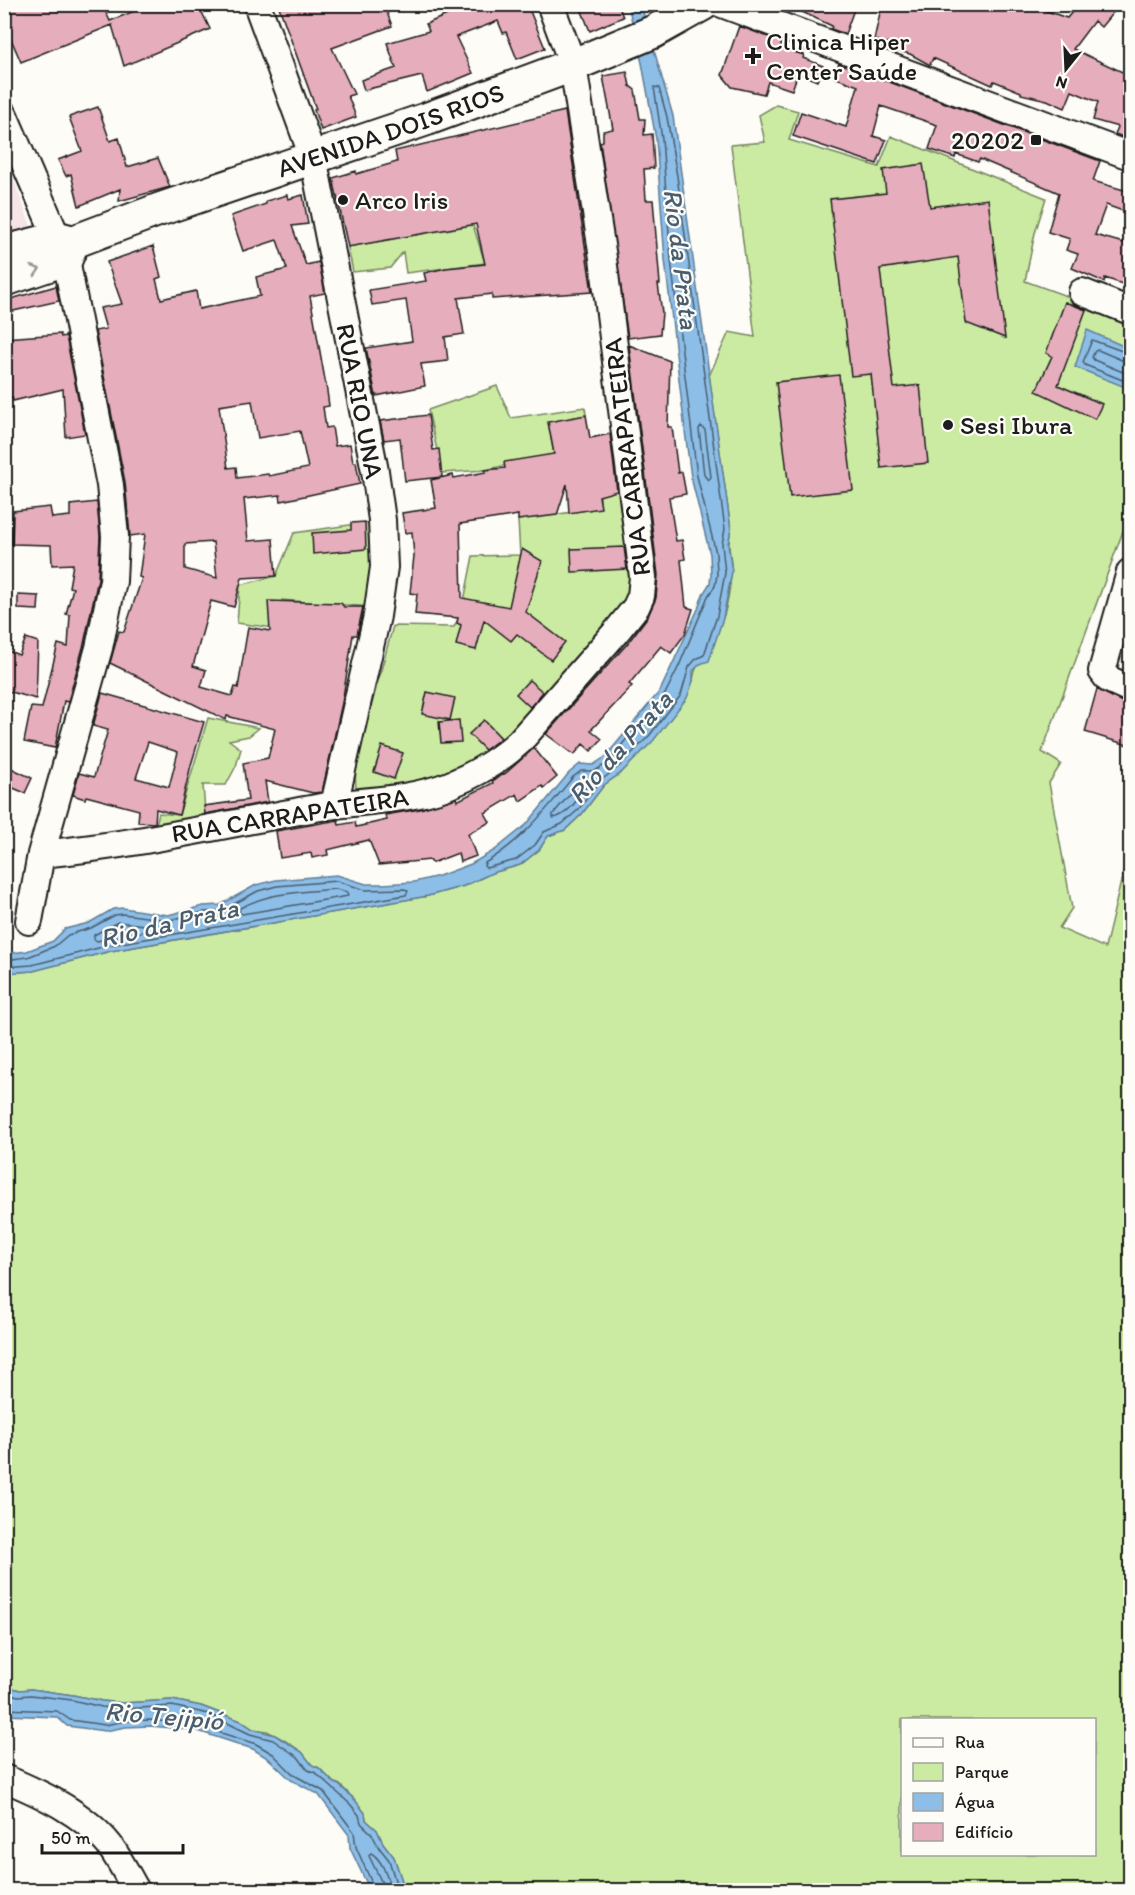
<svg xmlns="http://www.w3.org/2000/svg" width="1135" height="1895" font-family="Itim,sans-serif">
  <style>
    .built { fill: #f6e4e6 }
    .green { fill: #cceba2; stroke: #74845f; stroke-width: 1.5; fill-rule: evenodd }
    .water { fill: #8cbee8; stroke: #5f7d96; stroke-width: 1.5 }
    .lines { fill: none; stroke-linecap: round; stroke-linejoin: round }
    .shore { stroke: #495d6e; stroke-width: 1.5 }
    .building { fill: #e6adbd; stroke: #1c1c1c; stroke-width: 1.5; fill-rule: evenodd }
    .minor-casing { stroke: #1c1c1c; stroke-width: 30 }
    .major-casing { stroke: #1c1c1c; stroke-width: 36 }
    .minor { stroke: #fdfcf7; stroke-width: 26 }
    .major { stroke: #fdfcf7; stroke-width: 32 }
    .oneway { stroke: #989794 }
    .poi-dot { fill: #1c1c1c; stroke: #fdfcf7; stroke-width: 2 }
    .labels { text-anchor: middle; stroke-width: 4.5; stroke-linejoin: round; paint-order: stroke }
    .poi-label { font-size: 26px; fill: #1c1c1c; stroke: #fdfcf7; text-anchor: start }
    .street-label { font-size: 26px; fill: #1c1c1c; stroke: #fdfcf7 }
    .water-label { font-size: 27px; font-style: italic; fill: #495d6e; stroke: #fdfcf7 }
  </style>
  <rect width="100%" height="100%" fill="#fdfcf7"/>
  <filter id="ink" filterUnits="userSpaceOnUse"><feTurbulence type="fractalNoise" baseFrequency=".0167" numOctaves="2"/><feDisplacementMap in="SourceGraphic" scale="12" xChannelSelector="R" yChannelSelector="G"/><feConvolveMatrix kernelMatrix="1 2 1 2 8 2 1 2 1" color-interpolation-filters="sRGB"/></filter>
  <g filter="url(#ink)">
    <path class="built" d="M4,153L32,229L4,236Z"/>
    <path class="green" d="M776,105L798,111L789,140L879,167L891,136L1046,198L1035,233L1025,281L1130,319V512L1042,752L1061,764L1049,783L1072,908L1059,928L1105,948L1130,844V1890H405L394,1857L383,1843L377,1830L366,1820L365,1813L355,1800L340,1785L333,1782L319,1768L312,1765L302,1752L284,1740L267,1731L253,1729L241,1721L201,1706L172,1700L123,1703L102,1701L73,1695L31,1689L20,1690L5,1686V973L33,971L111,951L428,896L464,886L492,873L520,865L539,850L548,836L565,830L582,814L604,785L621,773L653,740L693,681C694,662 716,638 723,618C727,607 731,583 731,572C732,554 726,549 731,530L709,376L729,332L755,337L731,145L765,142L759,115ZM902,1720H1094V1854H902Z
      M473,225L485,263L406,273L403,252L390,268L353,272L348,247Z
      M497,386L511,418L585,407L586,415L548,422L554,454L485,470L442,473L428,410Z
      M600,478H622L631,604L504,748L419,789L356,793L355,766L393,626L454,627L462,611L473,556L520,555L518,520L600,508Z
      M377,521L372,607L282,600L281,629L237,623L240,585L276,576L294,533Z
      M208,718L259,728L249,736L229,740L241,749L236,766L226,785H203L206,824L154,831L159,813L179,815Z"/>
    <path class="water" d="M628,5H641L673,116L731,530L728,544L732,572L723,618L709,661L700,664L693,671V681L687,698L653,741L621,773L604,785L582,814L565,830L548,836L539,850L520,865L492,873L464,886L428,896L111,951L33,971L5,973V954L27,951L53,941L65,929L89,923L113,909L123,908L168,915L203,906L220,905L256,885L276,880L337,875L366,884H383L414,882L439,876L471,864L495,850L526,825L569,773L580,764L593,765L605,757L660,691L698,609L703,594L710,583L711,574L710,554L691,477L686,439L665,260L656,139L642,63Z
      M1087,330L1130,349V389L1075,367Z
      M5,1686L20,1690L31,1689L73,1695L102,1701L123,1703L172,1700L201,1706L241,1721L253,1729L275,1735L302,1752L312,1765L319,1768L333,1782L339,1785L355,1800L365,1813L366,1820L377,1830L383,1843L394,1857L405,1890H370L350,1848L349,1835L318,1794L291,1780L269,1759L253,1749L195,1730L150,1726L126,1727L105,1731L67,1726L57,1717L5,1715Z"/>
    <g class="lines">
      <path class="shore" d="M654,87L659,88L667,117L677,176L725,529L722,544L725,573L717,616L704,655L696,659L689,667L681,695L649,736L617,768L600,781L578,810L562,824L544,832L535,845L516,860L486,868L484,866L485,863C523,840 546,810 573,777L581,771H595L609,762L624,742L654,709L665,694L679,666L708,596L715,586L717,575L716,553L697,476L671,260L662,139Z
        M1130,354L1092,340L1083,362L1085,365L1130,383
        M1130,362L1124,361L1098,350L1095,351L1092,357L1094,360L1130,375
        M701,426L705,430L711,477L708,480L704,475L699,429Z
        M584,778L589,779V783C581,794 568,817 553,818V814Z
        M336,889L347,892L348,896L242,914L239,912L240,908C270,892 302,892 336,889Z
        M118,922L145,925L147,929L145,931L97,941L94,939V935Z
        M4,960L28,957L55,946L68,935L91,928L115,915L123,914L169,920L204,912L221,911L258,891L277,886L337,881L365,890L405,889L408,891L406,895L110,945L32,965L4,967
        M4,1692L18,1696L31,1695L72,1700L102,1707L123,1709L172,1706L209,1714L250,1734L273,1740L298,1757L308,1770L316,1773L350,1804L359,1815L361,1823L372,1834L378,1846L389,1860L398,1890
        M4,1709L57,1711L70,1720L105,1725L125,1721L150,1720L196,1725L256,1744L273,1754L294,1775L323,1791L354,1832L356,1847L375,1890
        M383,1890L382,1883L369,1856L371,1853C383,1860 387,1877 391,1890"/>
    </g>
    <path class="building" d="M4,4H102L110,21L151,4H198L210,29L124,66L112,25L21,62L4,23Z
      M278,4H384L392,26L332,48L354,94L348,96L356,117L321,130L314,110L316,109Z
      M443,4H527L545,48L517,59L506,32L503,33L498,21L456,37L473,73L427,92L422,76L364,90L361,80L396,68L387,43L429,31L426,24L447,15Z
      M579,4H618L623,17L590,31Z
      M785,4H856L845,34L831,29L832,26Z
      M882,4H1027L1067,18L1077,6L1074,4H1120L1101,27L1094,21L1073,49L1131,76V140L1115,134L1118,127L1093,120L1098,102L1072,91L1065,108L1047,100L1021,94V92L994,81L992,85L933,58L930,65L910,54L895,50L896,45L874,40Z
      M739,26L782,42L780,48L804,55L803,58L823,66L817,81L798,73L792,90L768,82L764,94L732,87L722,75Z
      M839,63L1100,161L1093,181L1131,192V214L1106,205L1095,235L1131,245V287L1105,278L1104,282L1072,268L1078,254L1066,250L1070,239L1048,232L1059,193L980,159L978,162L956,154L955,158L929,149L937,125L881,106L873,136L886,140L877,164L793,136L801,112L846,127L858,86L834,77Z
      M627,72L630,86L635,90L640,119H645L644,135L652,134L654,168L644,169L646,200H653L660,284H658L662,313L660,334L628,338L600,142L603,141V131L613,129L603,76Z
      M98,107L110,141L119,138L127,167L158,158L170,187L119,201L120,189L79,206L71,174L66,176L58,160L82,151L69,117Z
      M565,111L592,292L492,299V294L458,298L464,334L445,337L448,361L421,364L425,386L376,396L366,348L412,341L406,300L372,305L369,290L426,281L424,273L446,268L485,264L476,224L348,247L333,178L356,171V174L397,162L395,151Z
      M923,164L930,207L988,199L1005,338L966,323L958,257L880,269L894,388L920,385L928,463L881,468L871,374L851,376L830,199L886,193L883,170Z
      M287,195L288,199L303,195L308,224L292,226L306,265L319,262L325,293L310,296L327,391L329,406L323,407L326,428L332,427L335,446L350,444L353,462H356L360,484L281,501L280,495L244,499L248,541L273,539L276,576L242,578L234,607L211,601L193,666L206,670L201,687L232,696L235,687L238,688L248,627L270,631L268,601L341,603L344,607H363L357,635H353L342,703L322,792L313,793L265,781L268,802L205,814L204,806L248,800L243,763L268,758L275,729L227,716L226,720L110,663L119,631L124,632L142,578L139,577L145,534L130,536L125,482L95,331L106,329L100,308L122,304L107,262L153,246L161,277L156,279L161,299L196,291L199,309L260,296L256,277L287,269L277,240L243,251L231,216L266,204V201ZM252,401L258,438L300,431L308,468L269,476L268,474L237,478L236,467L228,468L219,406ZM213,542L217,578L185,569V544Z
      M56,286L59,301L4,313V301Z
      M1065,302L1086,310L1058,385L1102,404L1095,419L1036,391L1052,356L1046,353Z
      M60,334L61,337L66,336L85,434L66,437L63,389L13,401L12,397L4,400V338Z
      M629,345L670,361L668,427H672L678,473L682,472L686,494L669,497L676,541L682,540L685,559L681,560L686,607L693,609L685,634L671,653L661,646L629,684L632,686L591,730L602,739L591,751L583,744L574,755L546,734L627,644L648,616L656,598L658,575Z
      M839,375L853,490L790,497L776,382Z
      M428,415L433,450L439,449L442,477L405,481L400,438L384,440L380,421Z
      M586,415L590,438L610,434L617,491L599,496L601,508L569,513L567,484L557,515L518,520V515L460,524L462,598L509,607L522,549L542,561L526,612L565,642L551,660L517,634L511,641L484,620L476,650L456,645L461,625L457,623L458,618L415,614L417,594L410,593L414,556L412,532L405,533L402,513L436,508L431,480L453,475L454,478L486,472L485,470L505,468L504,462L554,454L548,422Z
      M97,502L100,536L98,579L84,644L68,702L64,701L55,748L24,742L31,707L42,708L58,644L68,647L70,615L66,614L73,588L69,587L73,564L52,565L51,545L12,544L13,511L50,507L52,518L70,516V505Z
      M365,522L366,549L313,554L312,533L351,530V523Z
      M624,547L627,569L572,572L571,549Z
      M18,595L39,596L38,610L18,609Z
      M26,638L38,642L36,699L4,690V649L19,655Z
      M529,680L543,692L530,707L516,694Z
      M1097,689L1124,703L1131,704V746L1085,732Z
      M427,692L455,698L450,720L422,714Z
      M102,693L204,722L191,765L179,815L156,809L155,823L138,822L139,810L86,796L85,799L73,795L79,773L94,777L108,730L93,726ZM148,742L178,752L169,787L136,778Z
      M459,720L461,742L441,743L439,722Z
      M484,720L501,738L485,750L469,734Z
      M382,746L403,753L394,779L374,772Z
      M534,748L557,777L544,788L542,786L520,801L517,794L485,813L490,822L468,834L476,856L460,862L458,853L432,863L430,860L379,865L369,840L327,850L328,855L312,858L311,853L280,858L276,831L338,820L339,825L355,822L356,827L387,820L385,815L420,809L456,798L457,801L493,783L492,781L506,773Z
      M11,768L32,778L25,793L4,784Z"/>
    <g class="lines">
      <defs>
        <path id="minor" d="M257,4L313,157L375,471L382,520L384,567L377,616L334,805
          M722,4L1130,156
          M4,115L66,259L110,485L115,536L113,581L99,648L41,854L29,921
          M1082,292L1130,311
          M1130,572L1102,671L1108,679L1130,689
          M41,854C135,845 228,824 321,807C362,800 407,801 447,786C475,775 499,761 520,741L616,632L636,607L641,596L643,577L603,258L573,65L550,4
          M4,1778C42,1794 84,1813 110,1846C120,1860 128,1876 136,1890"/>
        <g id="major">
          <path id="s1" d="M4,252L58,238L73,242L158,210L427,119L573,65L653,32L703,4"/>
          <path d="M4,280L66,259L73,242"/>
        </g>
      </defs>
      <use href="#minor" class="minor-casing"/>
      <use href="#major" class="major-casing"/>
      <use href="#minor" class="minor"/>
      <use href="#major" class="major"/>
    </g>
    <defs><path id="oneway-chevron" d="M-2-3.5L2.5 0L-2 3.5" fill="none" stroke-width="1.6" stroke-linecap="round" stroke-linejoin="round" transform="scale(1.5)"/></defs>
    <use class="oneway" href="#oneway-chevron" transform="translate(36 270) rotate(-18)"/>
  </g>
  <g class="poi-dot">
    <path d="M750 47h6v6h6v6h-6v6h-6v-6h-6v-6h6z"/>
    <rect x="1030" y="134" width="12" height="12" rx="3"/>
    <circle cx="343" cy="200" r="6"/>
    <circle cx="948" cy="425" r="6"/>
  </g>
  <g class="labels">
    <g class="poi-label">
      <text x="766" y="50">Clinica Hiper<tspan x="766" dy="30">Center Saúde</tspan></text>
      <text x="1024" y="149" text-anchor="end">20202</text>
      <text x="355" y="209">Arco Iris</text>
      <text x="960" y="434">Sesi Ibura</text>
    </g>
    <g class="street-label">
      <text dy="9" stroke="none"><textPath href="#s1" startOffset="408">AVENIDA DOIS RIOS</textPath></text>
      <text transform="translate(360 401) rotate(79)" y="9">RUA RIO UNA</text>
      <text transform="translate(627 457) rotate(-97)" y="9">RUA CARRAPATEIRA</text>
      <text transform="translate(290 815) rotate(-9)" y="9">RUA CARRAPATEIRA</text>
    </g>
    <g class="water-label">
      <text transform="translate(681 259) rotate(83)" y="9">Rio da Prata</text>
      <text transform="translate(620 747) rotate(-48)" y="9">Rio da Prata</text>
      <text transform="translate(169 923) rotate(-13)" y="9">Rio da Prata</text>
      <text transform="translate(164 1716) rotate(5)" y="9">Rio Tejipió</text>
    </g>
  </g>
  <rect width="1135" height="1895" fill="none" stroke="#fdfcf7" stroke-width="24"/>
  <rect x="12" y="12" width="1111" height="1871" fill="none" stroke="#1c1c1c" stroke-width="2" filter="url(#ink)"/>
  <rect x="901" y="1718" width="195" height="138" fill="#fdfcf7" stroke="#a3a29f" stroke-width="1.5"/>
  <rect x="913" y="1738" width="30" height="9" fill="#fdfcf7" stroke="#a3a29f" stroke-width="1.5"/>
  <text x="955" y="1748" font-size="18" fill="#1c1c1c">Rua</text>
  <rect x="913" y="1763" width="30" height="18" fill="#cceba2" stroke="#a3a29f" stroke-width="1.5"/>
  <text x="955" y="1778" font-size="18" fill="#1c1c1c">Parque</text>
  <rect x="913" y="1793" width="30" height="18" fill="#8cbee8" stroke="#a3a29f" stroke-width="1.5"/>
  <text x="955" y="1808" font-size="18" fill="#1c1c1c">Água</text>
  <rect x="913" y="1823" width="30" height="18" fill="#e6adbd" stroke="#a3a29f" stroke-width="1.5"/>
  <text x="955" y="1838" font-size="18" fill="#1c1c1c">Edifício</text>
  <g transform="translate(1066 69) rotate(198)" stroke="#fdfcf7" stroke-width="4.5" paint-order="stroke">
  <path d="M0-4.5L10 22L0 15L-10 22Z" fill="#1c1c1c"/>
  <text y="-9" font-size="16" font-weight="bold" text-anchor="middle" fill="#1c1c1c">N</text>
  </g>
  <path d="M42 1844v9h141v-9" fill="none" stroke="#1c1c1c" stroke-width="3"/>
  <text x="51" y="1844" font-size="18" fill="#1c1c1c" stroke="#fdfcf7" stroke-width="4.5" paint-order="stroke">50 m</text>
</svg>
